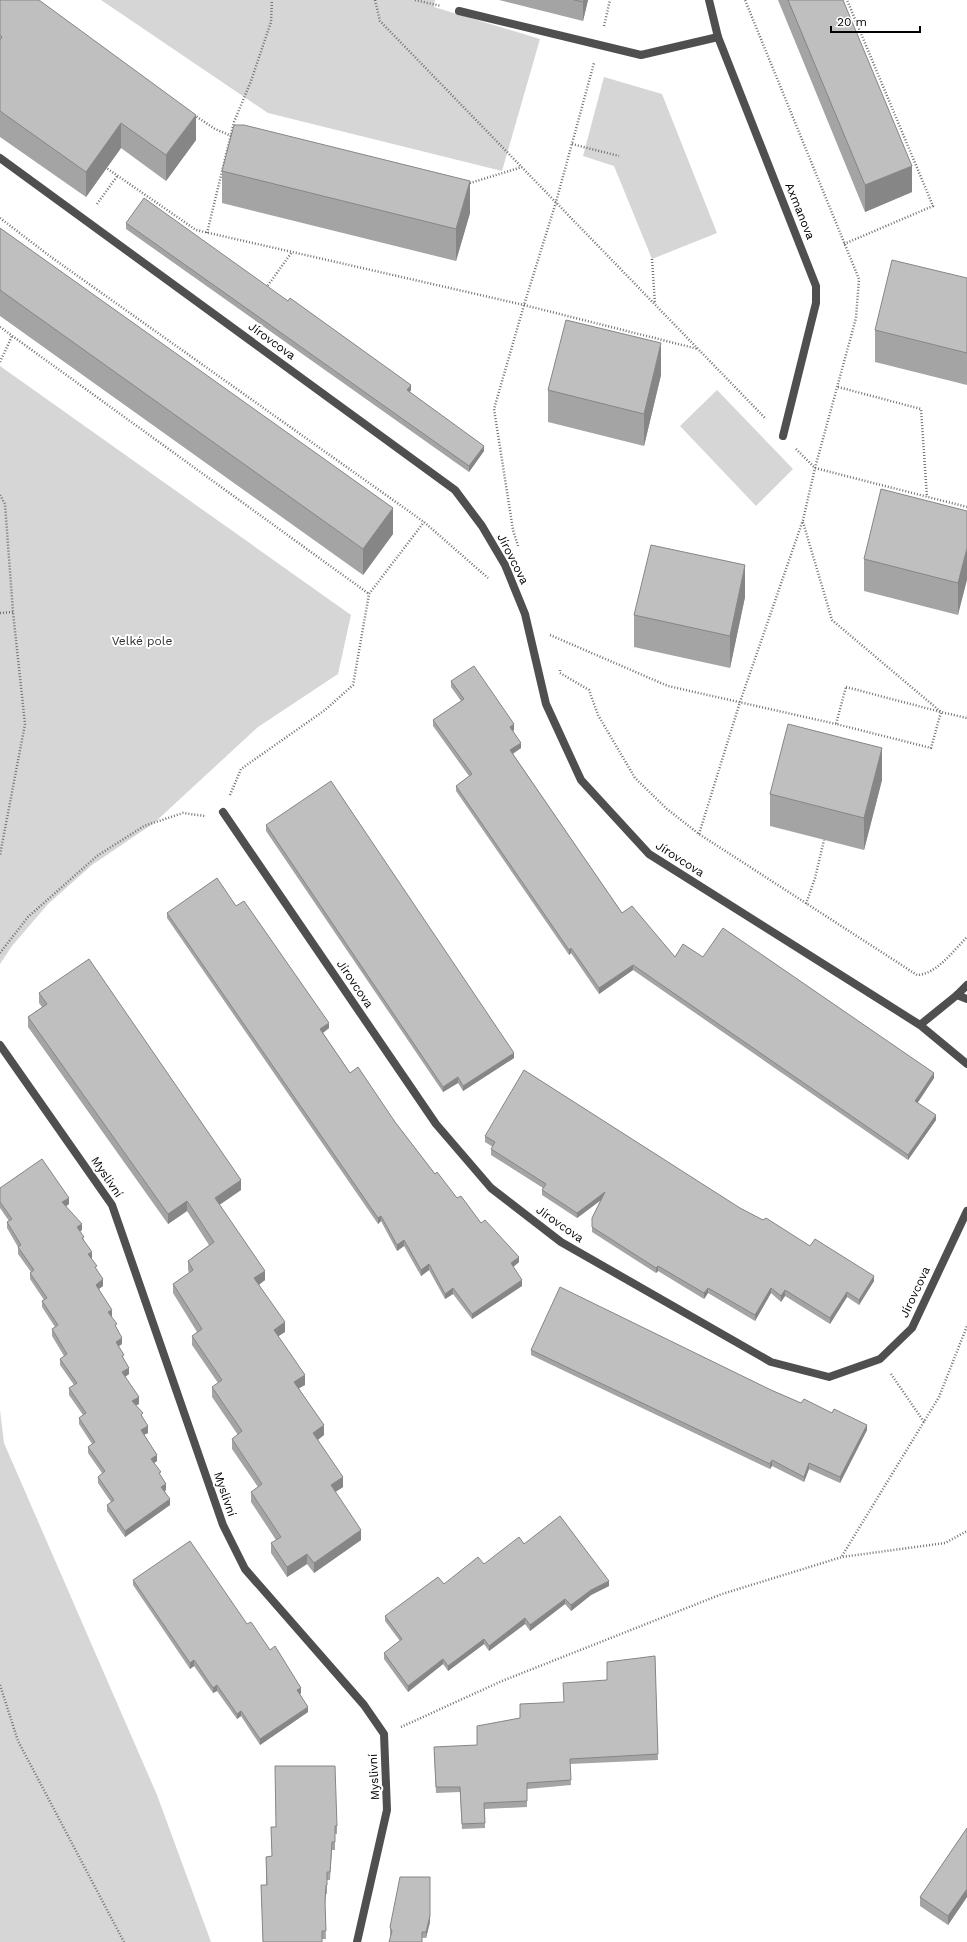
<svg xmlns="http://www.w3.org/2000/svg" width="967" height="1942" font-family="'Work Sans',sans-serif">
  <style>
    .green { fill: #d6d6d6 }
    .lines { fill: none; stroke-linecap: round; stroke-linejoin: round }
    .path { stroke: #717171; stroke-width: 2.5; stroke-dasharray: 1 2; stroke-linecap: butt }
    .service { stroke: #4f4f4f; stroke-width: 8 }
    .minor { stroke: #4f4f4f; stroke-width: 8 }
    .wall { fill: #a4a4a4 }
    .shaded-wall { fill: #868686 }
    .building { fill: #bfbfbf; stroke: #868686 }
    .labels { text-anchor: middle; stroke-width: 4; stroke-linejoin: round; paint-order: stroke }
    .street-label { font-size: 12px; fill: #000; stroke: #fff }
    .park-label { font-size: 12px; fill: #2d2d2d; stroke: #fff }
  </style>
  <rect width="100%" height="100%" fill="#fff"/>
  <path class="green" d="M101,0H435L434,7L540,39L502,171L268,113Z
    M604,77L662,94L717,233L652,259L614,166L583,156Z
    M0,366L351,615L338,674L258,727L154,823L92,865L48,904L12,946L0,964Z
    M717,390L793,469L756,506L680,426Z
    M0,1410L4,1443L157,1795L211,1942H0Z"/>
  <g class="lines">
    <path class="path" d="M375,0L380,21L766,419
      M415,0L441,6
      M604,26L610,0
      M194,115L215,129L234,137
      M572,144L619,156
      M105,167L196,230L524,305L698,349
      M467,184L522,167
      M97,204L118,175
      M0,218L51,257L424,522L488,578
      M207,233L234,122L251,81L271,22L272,0
      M844,244L933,206L847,0
      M652,259L655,304
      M266,288L292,252
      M0,327L369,594
      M0,362L12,336
      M838,387L921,409L927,497
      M796,449L815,468L967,507
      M0,495L5,504L13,612L25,724L0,855
      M803,522L832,620L941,712L967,718
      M518,546L513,530L494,409L524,305L556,202L594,63
      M0,613L13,612
      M550,635L668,686L836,724
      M560,670V673L589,690L598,715L635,778L667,809L699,834L917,975C937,974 953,951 967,937
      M846,687L941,712L931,748L836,724Z
      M230,795L241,769L325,710L353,685L369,594L424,522
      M699,834L740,702L803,520L815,468L856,318L859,279L745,0
      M806,904L815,878L824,840
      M0,953L28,917L97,856L144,826L183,813L205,816
      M891,1374L924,1422
      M842,1556L939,1397L967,1326
      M0,1685L18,1741L124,1942
      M401,1727L502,1681L722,1594L842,1557L945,1543L967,1531"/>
    <path class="service" d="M459,11L641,55L718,37
      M957,995L967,985"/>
    <path class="minor" d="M709,0L718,37L816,286V303L783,436
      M0,158L455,490L482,526L505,565L525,614L546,704L581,780L649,854L920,1025L967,1064
      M223,812L436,1124L491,1188L561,1242L771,1362L829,1377L880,1359L912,1328L967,1211
      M920,1025L957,995L967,999
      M0,1045L112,1205L223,1525L245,1569L364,1705L384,1734L387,1810L357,1942"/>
  </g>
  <path class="wall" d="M0,0L196,140L166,181L121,148L86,197L0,137Z
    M499,0H588L583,21Z
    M778,0H843L912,192L865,212Z
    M222,171L470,213L456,261L222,203Z
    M126,223L288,301L411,390L410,392L484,451L469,472L126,229Z
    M0,229L393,534L363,575L0,316Z
    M967,278V385L875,362V330Z
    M661,375L644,446L548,422V390Z
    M967,511L958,615L864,591V559Z
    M745,597L730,668L634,647V615Z
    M451,681L514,730L513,731L521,748L513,754L622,913L675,957H703L934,1078L917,1103L936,1120L908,1160L633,970L599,994L571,953L569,955L456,791V786L469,776L433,726V720L461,701L451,687Z
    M882,780L864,850L770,826V794Z
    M266,825L514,1058L463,1091L458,1083L443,1092L266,831Z
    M236,906L329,1028L323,1033L350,1073L395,1122L435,1174L457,1198L519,1262L513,1267L522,1286L472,1319L453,1294L445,1299L429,1270L421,1276L404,1246L397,1251L381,1221L378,1224L167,918V913Z
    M39,993L241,1190L219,1205L265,1280L259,1285L285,1332L278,1336L305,1385L299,1388L324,1435L318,1440L343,1487L335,1492L361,1540L314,1573L307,1564L287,1577L271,1553V1543L276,1540L251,1502V1492L258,1487L232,1449V1439L238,1435L212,1397V1387L218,1383L192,1345V1336L197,1332L173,1293V1284L189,1273L188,1270V1261L209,1245L187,1211L168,1224L28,1027V1017L42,1007L39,1003Z
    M485,1136L740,1208L874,1281L859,1305L847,1297L830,1324L785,1296L781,1302L771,1293L755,1321L708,1293L704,1299L658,1271L656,1273L592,1232V1218L601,1200L577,1218L542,1195V1190L543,1188L491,1155V1149L493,1147L485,1142Z
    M0,1188L69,1204L66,1206L82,1230L80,1231L92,1258H91L103,1286L99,1289L112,1316H111L117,1329L122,1344L119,1346L129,1374L125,1377L139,1404L136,1405L143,1418L148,1433L144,1435L157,1461L154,1463L161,1476L166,1490L165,1491L170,1505L125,1537L107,1511V1505L111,1502L98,1483V1477L102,1473L88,1453V1447L92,1444L79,1424V1418L83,1415L69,1395V1388L74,1385L60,1365V1359L64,1356L52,1336V1329L55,1327L42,1307V1301L44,1300L30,1279V1273L31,1272L18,1254V1247L7,1228V1222L9,1221L0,1208Z
    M531,1350L771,1390L801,1403L832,1413L867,1430L840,1483L809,1469L804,1482L772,1466L770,1469L531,1355Z
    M524,1544L609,1586L591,1595L571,1611L565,1604L530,1631L525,1624L489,1651L484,1644L448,1671L443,1664L408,1692L384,1659V1653L400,1641L385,1621V1616L444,1584Z
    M133,1580L247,1624L270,1650L301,1693L300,1694L308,1712L260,1745L241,1716L237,1719L217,1691L213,1693L194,1666L190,1669L133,1585Z
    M655,1656L658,1760L570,1764L571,1785L527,1789V1807L485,1809V1828L462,1829L460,1792L436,1793L434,1752L477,1745L520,1718L564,1702Z
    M337,1826V1834H335V1850H332L330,1880H327V1894H326L325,1907L326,1939H322V1942H263L261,1885H266V1857L272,1856L271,1827Z
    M967,1828V1897L948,1925L920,1906V1897Z
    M430,1922L426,1938L390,1936V1927Z"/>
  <path class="shaded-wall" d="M584,0H588L583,21V2Z
    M196,115V140L166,181V155Z
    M121,123V148L86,197V172Z
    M912,166V192L865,212V185Z
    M470,181V213L456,261V229Z
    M661,343V375L644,446V414Z
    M411,385V390L407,396V390Z
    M484,446V451L469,472V466Z
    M393,508V534L363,575V549Z
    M967,548V580L958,615V583Z
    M745,565V597L730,668V636Z
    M514,724V730L510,733V727Z
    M521,743V748L510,755V750Z
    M882,748V780L864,850V818Z
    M571,948V953L569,955V950Z
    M633,965V970L599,994V988Z
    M329,1023V1028L320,1035V1029Z
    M514,1053V1058L463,1091V1086Z
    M934,1073V1078L915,1107V1101Z
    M458,1077V1083L443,1092V1087Z
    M936,1115V1120L908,1160V1155Z
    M241,1180V1190L215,1208V1198Z
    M605,1192V1197L577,1218V1213Z
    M69,1198V1204L62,1209V1202Z
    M187,1201V1211L168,1224V1214Z
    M381,1216V1221L378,1224V1218Z
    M82,1224V1230L77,1233V1227Z
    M404,1240V1246L397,1251V1245Z
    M92,1252V1258L88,1261V1254Z
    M519,1257V1262L511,1269V1263Z
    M429,1264V1270L421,1276V1270Z
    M658,1266V1271L656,1273V1268Z
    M265,1271V1280L254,1288V1278Z
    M874,1276V1281L859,1305V1300Z
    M103,1279V1286L96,1291V1285Z
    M522,1280V1286L472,1319V1314Z
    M453,1288V1294L445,1299V1294Z
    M708,1288V1293L704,1299V1293Z
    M771,1288V1293L755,1321V1315Z
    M785,1290V1296L781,1302V1296Z
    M847,1292V1297L830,1324V1318Z
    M112,1310V1316L108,1318V1312Z
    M285,1322V1332L274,1339V1330Z
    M122,1338V1344L116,1348V1342Z
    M129,1368V1374L122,1379V1372Z
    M305,1375V1385L294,1391V1382Z
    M139,1397V1404L132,1407V1401Z
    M324,1425V1435L313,1443V1433Z
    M867,1425V1430L840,1483V1477Z
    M148,1426V1433L141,1436V1430Z
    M157,1455V1461L151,1465V1459Z
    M772,1460V1466L770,1469V1464Z
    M809,1463V1469L804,1482V1477Z
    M343,1477V1487L331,1495V1485Z
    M166,1484V1490L161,1493V1487Z
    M170,1499V1505L125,1537V1531Z
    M361,1530V1540L314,1573V1563Z
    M307,1554V1564L287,1577V1567Z
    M609,1581V1586L591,1595L571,1611V1605L591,1590Z
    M565,1599V1604L530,1631V1625Z
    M525,1618V1624L489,1651V1646Z
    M484,1639V1644L448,1671V1666Z
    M443,1659V1664L408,1692V1686Z
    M194,1660V1666L190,1669V1663Z
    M217,1685V1691L213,1693V1688Z
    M301,1688V1693L297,1696V1690Z
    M308,1707V1712L260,1745V1739Z
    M241,1711V1716L237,1719V1714Z
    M430,1877V1922L426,1938V1932Z
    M967,1889V1897L948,1925V1916Z"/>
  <path class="building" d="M0,0H39L196,115L166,155L121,123L86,172L0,111V40L2,37L0,35Z
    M574,0H584L583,2Z
    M788,0H843L912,166L865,185Z
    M234,125H244L470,181L456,229L222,171Z
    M144,198L288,301L290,298L411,385L407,390L484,446L469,466L126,223Z
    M0,228L393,508L363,549L0,290Z
    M892,260L967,278V353L875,330Z
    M566,320L661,343L644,414L548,390Z
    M881,489L967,511V548L958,583L864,559Z
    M651,545L745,565L730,636L634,615Z
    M474,666L514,724L510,727L521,743L510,750L622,913L632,906L675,957L683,944L703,957L723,928L934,1073L915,1101L936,1115L908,1155L633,965L599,988L571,948L569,950L456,786L472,774L433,720L464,699L451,681Z
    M788,724L882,748L864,818L770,794Z
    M331,781L514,1053L463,1086L458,1077L443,1087L266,825Z
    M217,878L236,906L244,901L329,1023L320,1029L350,1073L358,1067L395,1122L435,1174L437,1172L457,1198L461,1196L481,1223L485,1220L519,1257L511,1263L522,1280L472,1314L453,1288L445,1294L429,1264L421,1270L404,1240L397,1245L381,1216L378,1218L167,913Z
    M89,959L241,1180L215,1198L265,1271L254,1278L285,1322L274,1330L305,1375L294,1382L324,1425L313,1433L343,1477L331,1485L361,1530L314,1563L307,1554L287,1567L271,1543L281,1537L251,1492L262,1484L232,1439L242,1431L212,1387L222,1380L192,1336L202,1329L173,1284L193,1270L188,1261L214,1242L187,1201L168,1214L28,1017L47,1004L39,993Z
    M524,1070L740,1208L763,1220L766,1218L810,1246L815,1239L874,1276L859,1300L847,1292L830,1318L785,1290L781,1296L771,1288L755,1315L708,1288L704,1293L658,1266L656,1268L592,1227V1218L605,1192L577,1213L542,1190L546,1184L491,1149L495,1142L485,1136Z
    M42,1159L69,1198L62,1202L82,1224L77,1227L84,1237L82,1238L92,1252L88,1254L97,1266L95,1267L103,1279L96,1285L112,1310L108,1312L117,1324L115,1325L122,1338L116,1342L124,1355L122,1356L129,1368L122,1372L139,1397L132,1401L143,1413L141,1415L148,1426L141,1430L157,1455L151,1459L161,1472L159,1473L166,1484L161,1487L170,1499L125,1531L107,1505L114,1500L98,1477L105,1471L88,1447L95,1442L79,1418L86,1413L69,1388L77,1383L60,1359L67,1354L52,1329L58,1325L42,1301L47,1298L30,1273L34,1270L18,1247L21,1245L7,1222L12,1219L0,1202V1188Z
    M560,1287L771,1390L801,1403L804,1399L832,1413L834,1409L867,1425L840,1477L809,1463L804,1477L772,1460L770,1464L531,1350Z
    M560,1516L609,1581L591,1590L571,1605L565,1599L530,1625L525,1618L489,1646L484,1639L448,1666L443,1659L408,1686L384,1653L402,1639L385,1616L438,1577L444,1584L478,1557L484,1564L519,1537L524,1544Z
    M190,1541L247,1624L251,1622L270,1650L275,1646L301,1688L297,1690L308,1707L260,1739L241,1711L237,1714L217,1685L213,1688L194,1660L190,1663L133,1580Z
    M655,1656L658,1754L570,1759L571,1780L527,1783V1801L484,1803L485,1823L462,1824L460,1787H436L434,1747L477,1745V1726L520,1718V1704L564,1702L563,1683L607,1680V1662Z
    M275,1766H335L337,1826H335V1842H332L330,1872H327V1885H326L325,1901L326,1931H322V1942H263L261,1885H267L266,1857L272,1856L271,1827H276Z
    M967,1828V1889L948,1916L920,1897Z
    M400,1877H430V1916L426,1932H422V1942H389L392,1931L390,1927Z"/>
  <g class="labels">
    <g class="street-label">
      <text transform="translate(800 211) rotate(68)" y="4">Axmanova</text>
      <text transform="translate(272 341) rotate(36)" y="4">Jírovcova</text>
      <text transform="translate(513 559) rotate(63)" y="4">Jírovcova</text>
      <text transform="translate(680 859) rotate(33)" y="4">Jírovcova</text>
      <text transform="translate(355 984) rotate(56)" y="4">Jírovcova</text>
      <text transform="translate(107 1177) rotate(56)" y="4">Myslivní</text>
      <text transform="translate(560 1224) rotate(35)" y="4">Jírovcova</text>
      <text transform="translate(915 1292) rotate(-65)" y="4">Jírovcova</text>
      <text transform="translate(225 1494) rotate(71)" y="4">Myslivní</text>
      <text transform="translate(374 1777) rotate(-93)" y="4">Myslivní</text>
    </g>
    <g class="park-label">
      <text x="142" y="645">Velké pole</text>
    </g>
  </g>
  <path d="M831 26v6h89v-6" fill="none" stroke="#000000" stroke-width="2"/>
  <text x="837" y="26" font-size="12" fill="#000000" stroke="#ffffff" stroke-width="3" paint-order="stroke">20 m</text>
</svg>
